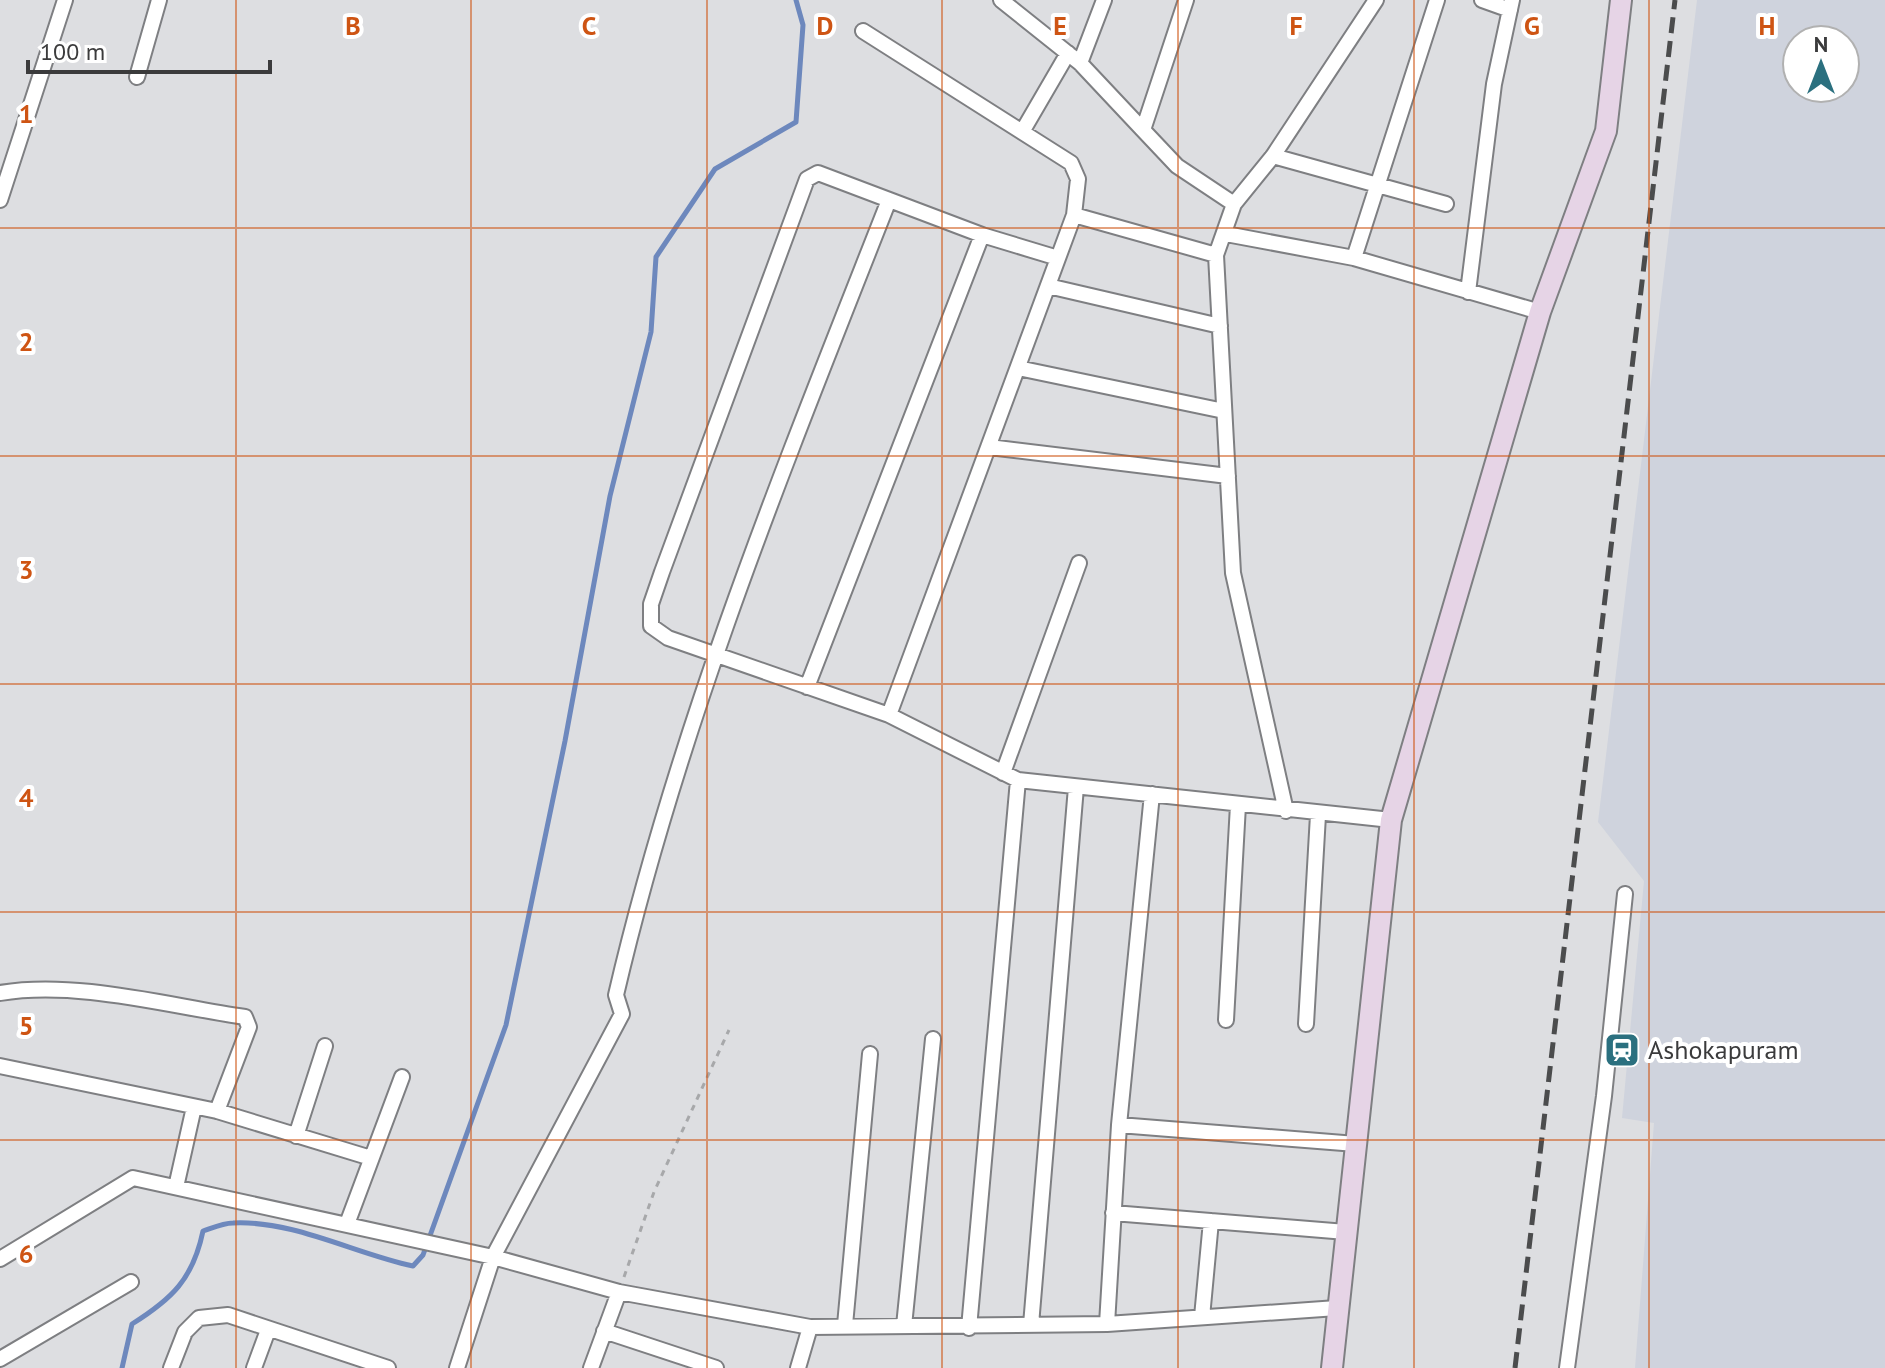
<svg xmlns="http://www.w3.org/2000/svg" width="1885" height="1368" font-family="'PT Sans',sans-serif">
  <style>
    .built { fill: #cfd3dd; fill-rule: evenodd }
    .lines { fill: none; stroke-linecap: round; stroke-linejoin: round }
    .stream { stroke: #6d88bd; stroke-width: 5 }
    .street-casing { stroke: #7e7f82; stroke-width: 18 }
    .secondary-casing { stroke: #7e7f82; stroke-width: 24 }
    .path { stroke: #a7a8aa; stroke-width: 3; stroke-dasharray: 6 6; stroke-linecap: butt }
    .street { stroke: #fff; stroke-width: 14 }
    .secondary { stroke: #e6d4e6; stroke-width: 20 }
    .rail { stroke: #4b4c4d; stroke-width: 5; stroke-dasharray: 16 8; stroke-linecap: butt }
    .grid { fill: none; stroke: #ce5413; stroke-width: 2; stroke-opacity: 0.55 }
    .labels { text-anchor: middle; stroke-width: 8; stroke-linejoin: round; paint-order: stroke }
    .poi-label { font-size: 26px; fill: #3b3b3c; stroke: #fff; text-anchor: start }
    .grid-label { font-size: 26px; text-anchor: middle; font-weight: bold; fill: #ce5413; stroke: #fff; stroke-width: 8; stroke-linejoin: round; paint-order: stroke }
  </style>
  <rect width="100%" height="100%" fill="#dddee1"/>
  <path class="built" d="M1697,0H1885V1368H1635L1654,1123L1622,1118L1644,881L1598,822ZM1797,40H1845V88H1797Z"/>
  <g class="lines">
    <path class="stream" d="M122,1368L132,1324C172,1299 193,1279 203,1231C212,1228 223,1223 233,1223C294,1220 355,1254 413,1266L423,1255L506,1025L565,741L610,496L651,332L656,257L715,169L796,122L803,25L796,0"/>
    <defs>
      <path id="street" d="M1001,0L1080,63L1143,130
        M1186,0L1143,130L1177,166L1234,204
        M1482,0L1510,10
        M863,31L1071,163L1078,179L1074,215
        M1080,63L1104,0
        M137,77L159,0
        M1022,132L1068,53
        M1273,156L1446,204
        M0,200L65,0
        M1226,234L1354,258L1540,312
        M1058,258L982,235L818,173L807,179L662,572L651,604V626L668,638L889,715L1018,780L1391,820
        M1354,258L1437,0
        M1048,286L1220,326
        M1468,292L1494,84L1512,0
        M1018,368L1224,411
        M989,447L1228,476
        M807,687L982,235
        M889,715L1074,215L1216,255
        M1003,773L1079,563
        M1286,811L1233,573L1216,255L1234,204L1273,156L1376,0
        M0,993C76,980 169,1006 245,1017L249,1027L217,1111
        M1226,1020L1238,805
        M1306,1024L1318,815
        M0,1066L217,1111L371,1158
        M1119,1125L1356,1144
        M296,1136L325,1046
        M176,1187L194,1107
        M1113,1213L1346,1232
        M347,1224L402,1077
        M0,1259L133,1178L493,1257L619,1292L810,1327L1107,1324L1337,1308
        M1202,1317L1211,1221
        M1107,1324L1119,1125L1152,794
        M845,1325L870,1054
        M1031,1325L1076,787
        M904,1326L933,1039
        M969,1328L1018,780
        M604,1331L716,1368
        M0,1359L131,1282
        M171,1368L185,1332L199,1318L228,1315L388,1368
        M254,1368L268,1330
        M457,1368L493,1257L622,1014L616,995C680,720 786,462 889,200
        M591,1368L619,1292
        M798,1368L810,1327
        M1567,1368L1604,1096L1625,894"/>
      <path id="secondary" d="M1332,1368L1391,820L1540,312L1606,131L1621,0"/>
    </defs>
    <use href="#street" class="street-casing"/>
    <use href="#secondary" class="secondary-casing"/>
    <path class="path" d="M624,1277L654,1192L729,1030"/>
    <use href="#street" class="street"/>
    <use href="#secondary" class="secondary"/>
    <path class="rail" d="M1515,1368L1675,0"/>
  </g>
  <path class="grid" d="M236,0V1368M471,0V1368M707,0V1368M942,0V1368M1178,0V1368M1414,0V1368M1649,0V1368M0,228H1885M0,456H1885M0,684H1885M0,912H1885M0,1140H1885"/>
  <defs>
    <symbol id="station-square" viewBox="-11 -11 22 22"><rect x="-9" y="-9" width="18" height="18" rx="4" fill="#2b707f" stroke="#fff"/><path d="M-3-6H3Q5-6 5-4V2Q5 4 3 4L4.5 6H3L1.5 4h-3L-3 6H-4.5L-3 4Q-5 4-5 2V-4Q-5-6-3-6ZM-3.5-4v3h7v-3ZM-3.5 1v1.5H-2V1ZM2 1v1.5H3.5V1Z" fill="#fff"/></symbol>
  </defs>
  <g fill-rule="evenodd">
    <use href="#station-square" x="1602" y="1030" width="40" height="40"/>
  </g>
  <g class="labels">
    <g class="poi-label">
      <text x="1648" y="1059">Ashokapuram</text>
    </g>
  </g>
  <g class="grid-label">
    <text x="353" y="35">B</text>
    <text x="589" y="35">C</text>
    <text x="825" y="35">D</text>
    <text x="1060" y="35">E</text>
    <text x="1296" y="35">F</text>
    <text x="1532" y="35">G</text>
    <text x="1767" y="35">H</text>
    <text x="26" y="123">1</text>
    <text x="26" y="351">2</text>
    <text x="26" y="579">3</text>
    <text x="26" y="807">4</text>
    <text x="26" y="1035">5</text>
    <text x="26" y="1263">6</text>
  </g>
  <g transform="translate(1821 64)"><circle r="38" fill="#ffffff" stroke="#b1b1b1" stroke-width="2"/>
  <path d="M0-6L14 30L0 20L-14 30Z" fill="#2b707f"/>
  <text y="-12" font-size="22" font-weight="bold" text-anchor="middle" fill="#3b3b3c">N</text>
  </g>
  <path d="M28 60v12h242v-12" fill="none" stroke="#3b3b3c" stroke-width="4"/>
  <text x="40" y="60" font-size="24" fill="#3b3b3c" stroke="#ffffff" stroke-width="6" paint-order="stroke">100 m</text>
</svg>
